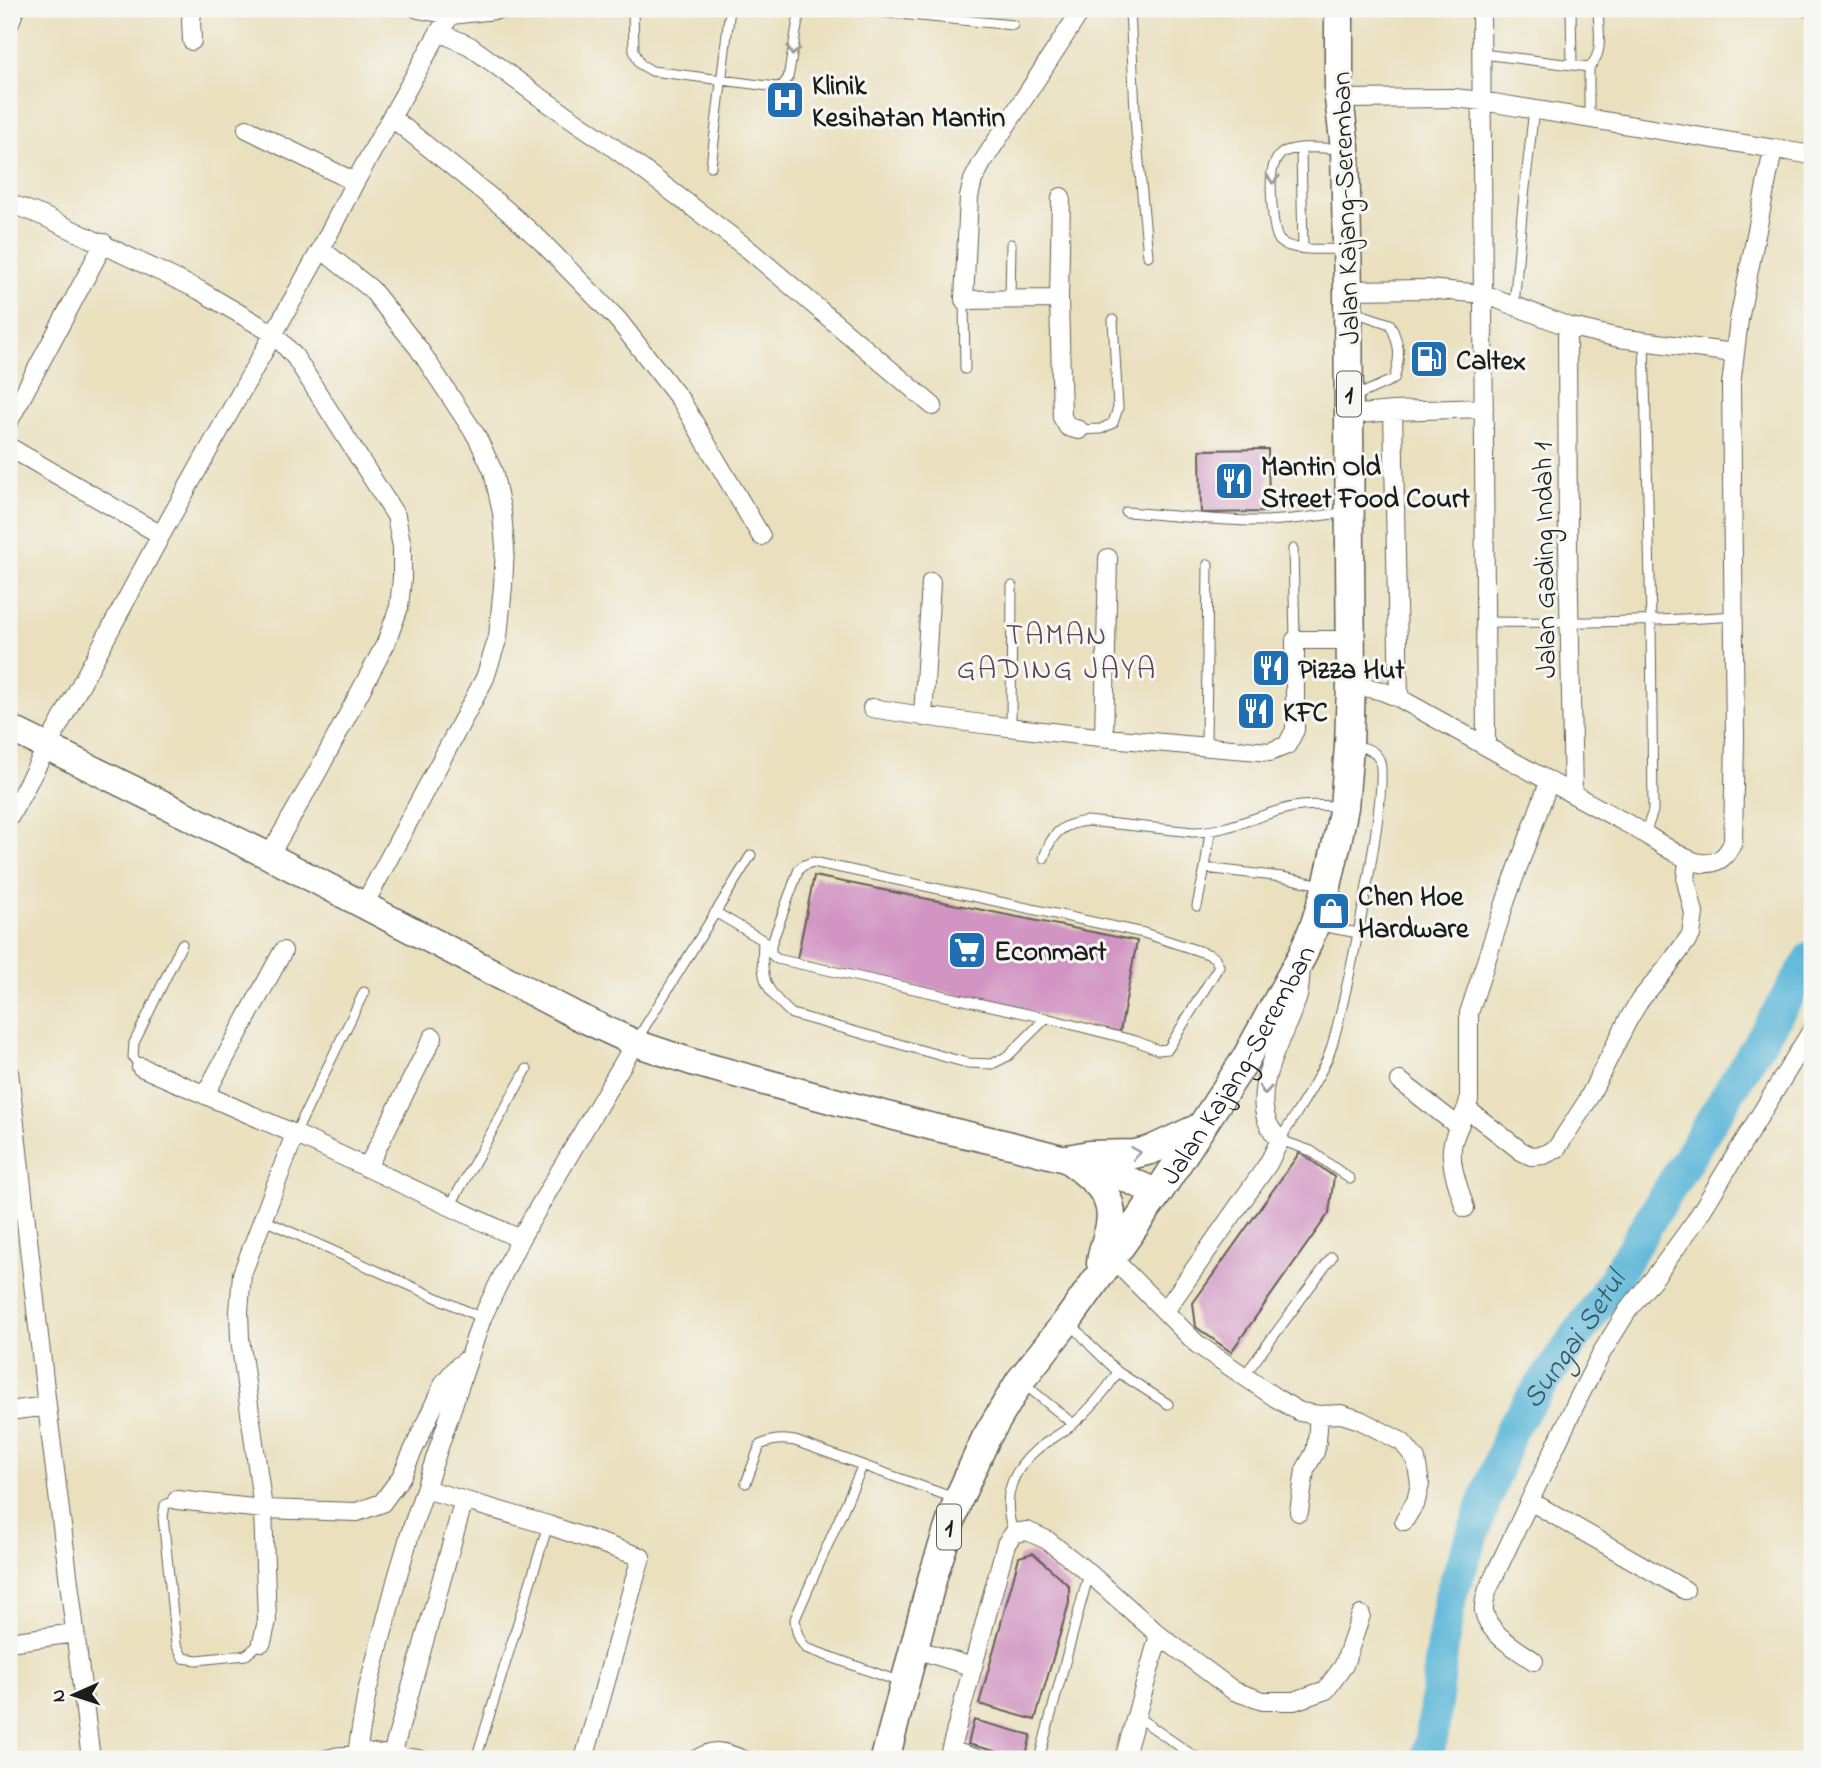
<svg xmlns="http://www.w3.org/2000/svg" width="1821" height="1768" font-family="'Indie Flower',sans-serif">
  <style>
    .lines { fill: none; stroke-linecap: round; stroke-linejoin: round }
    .river { stroke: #5ab6d8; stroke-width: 33 }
    .building { fill: #d295c3 }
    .lane-casing { stroke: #646155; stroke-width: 11 }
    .street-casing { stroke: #646155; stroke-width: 20 }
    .secondary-casing { stroke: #646155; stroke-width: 29 }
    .primary-casing { stroke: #646155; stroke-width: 31 }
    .lane { stroke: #fff; stroke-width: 9 }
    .street { stroke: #fff; stroke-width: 18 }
    .secondary { stroke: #fff; stroke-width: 26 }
    .primary { stroke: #fff; stroke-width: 28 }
    .oneway { stroke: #999 }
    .labels { text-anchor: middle; stroke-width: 6; stroke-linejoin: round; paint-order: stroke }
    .shield { fill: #f6f6f2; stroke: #5d5d5c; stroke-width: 2 }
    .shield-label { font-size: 26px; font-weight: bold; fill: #1c1c1c }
    .poi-label { font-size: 28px; font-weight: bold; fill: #1c1c1c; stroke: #f6f6f2; text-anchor: start }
    .street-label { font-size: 28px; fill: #1c1c1c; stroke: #f6f6f2 }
    .neighbourhood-label { font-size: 30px; letter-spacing: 2px; fill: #5c4656; stroke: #f6f6f2 }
    .water-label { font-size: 30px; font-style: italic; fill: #355a67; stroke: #f6f6f2 }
  </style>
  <rect width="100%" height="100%" fill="#f6f6f2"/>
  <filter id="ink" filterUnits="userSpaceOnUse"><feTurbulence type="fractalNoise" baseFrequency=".0143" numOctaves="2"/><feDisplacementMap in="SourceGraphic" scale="14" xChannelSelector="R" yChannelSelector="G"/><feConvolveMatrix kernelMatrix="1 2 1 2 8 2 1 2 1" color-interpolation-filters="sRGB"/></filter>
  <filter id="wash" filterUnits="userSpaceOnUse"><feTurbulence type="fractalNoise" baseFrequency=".00686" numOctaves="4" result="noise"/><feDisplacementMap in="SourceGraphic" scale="28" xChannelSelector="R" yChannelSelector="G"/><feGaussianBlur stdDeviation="1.57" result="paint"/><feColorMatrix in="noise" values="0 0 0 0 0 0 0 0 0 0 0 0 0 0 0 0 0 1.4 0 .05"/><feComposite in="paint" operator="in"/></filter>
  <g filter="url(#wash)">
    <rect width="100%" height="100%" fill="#eae0be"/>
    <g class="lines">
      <path class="river" id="s1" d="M1426,1759L1432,1736L1442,1649L1451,1594L1512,1427L1594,1311L1812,957"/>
    </g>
    <g id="blocks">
      <path class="building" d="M1268,449L1269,512L1201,513L1200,450Z
        M814,876L1137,941L1120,1032L797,959Z
        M1300,1152L1334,1177L1329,1213L1231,1352L1196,1327L1193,1303Z
        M1033,1553L1069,1586V1603L1035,1720L979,1704L1019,1557Z
        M974,1720L1031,1735L1025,1759L968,1744Z"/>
    </g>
  </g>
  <g filter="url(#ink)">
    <use href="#blocks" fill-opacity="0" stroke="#646155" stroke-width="2"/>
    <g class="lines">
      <defs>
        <path id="lane" d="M633,9L634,51L640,64L652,71L776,87L783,85L788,78L800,9
          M848,9L1013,25
          M1130,9L1136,131L1148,256
          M1571,9L1572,65
          M1804,9L1812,16
          M1482,54L1589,67
          M1589,119V67C1605,54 1598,27 1598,9
          M1340,148C1323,149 1302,145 1286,151C1278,154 1273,164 1272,172C1270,184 1272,233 1280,241C1291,252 1328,249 1343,249
          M1301,149L1303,248
          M711,166L729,17
          M1010,299L1011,244
          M964,300L965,369
          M1514,306L1522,214L1534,109
          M1354,312L1390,324C1400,345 1401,356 1394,379L1354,397
          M1644,341L1651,621L1653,811L1645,834
          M1079,430L1101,429L1113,423L1118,408L1113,320
          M1126,512C1172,515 1220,522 1266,521C1293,520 1320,516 1347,512
          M1293,549L1295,640
          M1485,622C1568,623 1651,622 1734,616
          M1011,727L1012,586
          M1206,747L1208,564
          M1044,858C1051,834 1061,824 1087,821L1193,832C1228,832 1259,814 1293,807C1309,804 1326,805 1342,807
          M813,862L1144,933L1208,954L1215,958L1219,966L1168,1049L1158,1050L1136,1041L1046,1018L777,959L771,954V945L799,869L804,865Z
          M1205,868L1282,877L1322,885
          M1197,906L1205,868L1210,832
          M715,912L766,942
          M1320,926L1358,933
          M763,940C761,977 763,989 792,1014L967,1063L992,1064L1008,1056L1046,1018
          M636,1041L751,855
          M141,1067L133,1057L134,1043L182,944
          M295,1134L364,992
          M1350,1179L1311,1151L1280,1140C1296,1113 1315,1086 1328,1057C1342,1023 1392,783 1379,759C1373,748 1362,747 1352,746
          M450,1206L527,1069
          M262,1219L482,1318
          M1071,1323L1091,1346L1118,1372L1168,1404
          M1244,1376L1332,1257
          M1023,1383L1073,1424
          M862,1467L795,1619C796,1631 798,1639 806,1648L903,1683
          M746,1483L760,1445C773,1439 781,1439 795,1441L954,1498
          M177,1500L165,1505L163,1517L176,1644L183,1658L197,1660L246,1655L262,1642
          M1014,1533C1001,1500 1010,1473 1036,1450C1047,1441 1061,1434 1072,1425C1091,1409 1105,1392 1118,1372
          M1136,1716L1198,1759
          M952,1746L992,1759
          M310,1759L336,1752L358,1751
          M476,1759L548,1525
          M689,1759C716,1739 726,1749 754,1759
          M1039,1759L1089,1573"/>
        <path id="street" d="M418,9L451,15L503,9
          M1481,9L1486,745
          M9,25L15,9
          M439,32L470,46L534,93L610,145L748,249L933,406
          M192,41L191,20L193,9
          M1339,99L1454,98L1482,101L1812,155
          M391,117L504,208L541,241L618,320L682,402L761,536
          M247,129L355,182
          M1061,197L1059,299L964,300L969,197L973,180L982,163L1082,9
          M9,203L43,216L199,290L274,334L295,357L396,516L402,547V578L399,607L386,643L318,771L269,856
          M321,249L371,289L419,349L477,437L493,471L502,513L505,547L503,586L498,637L485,678L364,905
          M1348,290L1427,289L1484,294L1567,326L1619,338L1734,353
          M1059,299L1062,417L1068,427L1079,430
          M1567,326L1568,547L1573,794
          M1349,415L1393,411
          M9,421L104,243
          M9,447L161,535
          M1351,684L1382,691L1399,698C1476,741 1553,784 1630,825C1650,836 1681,860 1701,863C1718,865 1727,856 1733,842L1735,737L1731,385L1739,320L1773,150
          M1399,698L1393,411L1484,408
          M872,708C1004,730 1137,741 1270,752L1287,745L1295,730V640H1351
          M923,717L931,582
          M1104,737L1108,558
          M9,818L161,535L321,249L355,182L439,32L451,15
          M141,1067L295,1134L520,1239
          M9,1072L47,1406L91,1759
          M1400,1081L1458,1126
          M205,1095L283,951
          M1467,1109L1521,1151L1531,1156L1544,1155L1556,1149L1586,1103L1628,1020L1640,1000L1666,969L1691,935L1694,913L1686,881L1687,869L1690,860
          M367,1168L433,1037
          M1465,1208C1459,1188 1448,1163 1453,1142C1457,1127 1466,1114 1469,1100V1013L1506,900L1549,782
          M1112,1258L1197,1344L1276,1398L1300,1412L1319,1415L1341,1414L1360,1420L1402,1442L1416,1459L1420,1484L1416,1501L1404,1521
          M1165,1311L1268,1164L1280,1140C1239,1101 1285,1038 1298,996C1300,987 1300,977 1301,968
          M9,1411L47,1406
          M425,1489L548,1525L641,1557L584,1759
          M177,1500L263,1509L357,1512L382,1503L401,1477L444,1383L457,1367L465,1361
          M1530,1501L1685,1590
          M1299,1512L1305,1470L1315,1452L1317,1441L1319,1415
          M9,1642L75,1633
          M262,1642L267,1621L263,1509L240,1339L239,1311L242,1274L295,1134
          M915,1649L973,1667
          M1534,1661C1516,1648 1488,1634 1484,1611C1483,1604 1486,1596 1488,1589L1577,1401L1602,1352L1628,1310L1657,1274L1696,1220L1812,1030
          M358,1751L418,1759
          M392,1755L464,1500
          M356,1759L367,1692L397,1578L410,1534L482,1318L520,1239L635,1043
          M948,1759L1006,1544L1014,1533L1027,1531L1047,1540L1089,1573L1159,1635L1234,1691L1263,1701H1294L1326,1690L1344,1665L1361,1615
          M1124,1759L1159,1635"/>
        <path id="secondary" d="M9,728L269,856L577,1016L635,1043L695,1063L834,1101L929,1126L1011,1145L1104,1169L1158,1193"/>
        <g id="primary">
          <path d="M1068,1159L1089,1155L1135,1154L1151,1150L1201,1127"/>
          <path d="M1068,1159C1090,1176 1116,1193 1110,1225C1108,1238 1102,1250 1101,1263"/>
          <path id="s2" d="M885,1759L933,1576L958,1500L986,1438L1020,1381L1068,1320L1158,1193L1245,1060L1303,954L1315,924L1327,886L1337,842L1344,807L1349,746L1351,684L1348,290L1345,148L1339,99V9"/>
        </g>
      </defs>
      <use href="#lane" class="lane-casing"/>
      <use href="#street" class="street-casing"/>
      <use href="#secondary" class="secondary-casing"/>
      <use href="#primary" class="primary-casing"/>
      <use href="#lane" class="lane"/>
      <use href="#street" class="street"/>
      <use href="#secondary" class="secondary"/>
      <use href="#primary" class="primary"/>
    </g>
    <defs><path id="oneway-chevron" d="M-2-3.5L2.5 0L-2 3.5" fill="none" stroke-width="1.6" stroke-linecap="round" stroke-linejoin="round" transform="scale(1.75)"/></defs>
    <g class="oneway">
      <use href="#oneway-chevron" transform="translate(793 51) rotate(100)"/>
      <use href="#oneway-chevron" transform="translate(1273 179) rotate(93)"/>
      <use href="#oneway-chevron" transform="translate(1265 1090) rotate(94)"/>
      <use href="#oneway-chevron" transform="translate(1136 1153) rotate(-10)"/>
    </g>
  </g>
  <defs>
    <symbol id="hospital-square" viewBox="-11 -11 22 22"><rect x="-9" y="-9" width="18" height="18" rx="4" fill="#1f6fb2" stroke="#f6f6f2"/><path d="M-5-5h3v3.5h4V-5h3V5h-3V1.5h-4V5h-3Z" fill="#fff"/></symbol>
    <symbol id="fuel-square" viewBox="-11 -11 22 22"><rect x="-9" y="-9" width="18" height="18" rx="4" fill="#1f6fb2" stroke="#f6f6f2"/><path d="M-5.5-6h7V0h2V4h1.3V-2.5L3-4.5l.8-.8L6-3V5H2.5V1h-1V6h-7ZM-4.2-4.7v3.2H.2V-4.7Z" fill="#fff"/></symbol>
    <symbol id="restaurant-square" viewBox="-11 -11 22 22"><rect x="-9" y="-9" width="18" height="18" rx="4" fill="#1f6fb2" stroke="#f6f6f2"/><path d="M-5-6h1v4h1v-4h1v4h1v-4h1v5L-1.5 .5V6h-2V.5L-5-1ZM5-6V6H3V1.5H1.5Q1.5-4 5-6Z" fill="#fff"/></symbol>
    <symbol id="shop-square" viewBox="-11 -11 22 22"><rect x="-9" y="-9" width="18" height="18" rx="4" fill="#1f6fb2" stroke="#f6f6f2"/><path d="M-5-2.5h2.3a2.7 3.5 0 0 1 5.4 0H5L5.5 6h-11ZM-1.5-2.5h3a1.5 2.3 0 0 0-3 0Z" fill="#fff"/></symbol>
    <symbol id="supermarket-square" viewBox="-11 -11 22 22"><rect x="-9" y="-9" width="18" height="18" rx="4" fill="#1f6fb2" stroke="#f6f6f2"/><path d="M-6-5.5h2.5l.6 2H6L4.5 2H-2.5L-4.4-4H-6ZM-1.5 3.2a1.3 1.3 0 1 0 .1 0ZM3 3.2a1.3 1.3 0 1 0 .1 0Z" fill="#fff"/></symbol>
  </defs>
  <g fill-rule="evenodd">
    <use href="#hospital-square" x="763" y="78" width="44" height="44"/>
    <use href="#fuel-square" x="1407" y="337" width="44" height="44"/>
    <use href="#restaurant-square" x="1212" y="459" width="44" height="44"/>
    <use href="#restaurant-square" x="1249" y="646" width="44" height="44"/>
    <use href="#restaurant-square" x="1234" y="689" width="44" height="44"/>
    <use href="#shop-square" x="1309" y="889" width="44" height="44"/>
    <use href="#supermarket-square" x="945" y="928" width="44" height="44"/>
  </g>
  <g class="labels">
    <g class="shield">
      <rect x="1337" y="371.5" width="24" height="45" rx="5"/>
      <rect x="937" y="1504.5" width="24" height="45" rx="5"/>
    </g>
    <g class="shield-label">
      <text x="1349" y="403">1</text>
      <text x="949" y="1536">1</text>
    </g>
    <g class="poi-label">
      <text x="812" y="94">Klinik<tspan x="812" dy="32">Kesihatan Mantin</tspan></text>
      <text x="1456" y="369">Caltex</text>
      <text x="1261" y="475">Mantin Old<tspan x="1261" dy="32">Street Food Court</tspan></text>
      <text x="1298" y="678">Pizza Hut</text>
      <text x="1283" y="721">KFC</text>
      <text x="1358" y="905">Chen Hoe<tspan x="1358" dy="32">Hardware</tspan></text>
      <text x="994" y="960">Econmart</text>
    </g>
    <g class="street-label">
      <text transform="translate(1344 208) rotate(-92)" y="10">Jalan Kajang-Seremban</text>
      <text transform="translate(1543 560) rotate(-91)" y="10">Jalan Gading Indah 1</text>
      <text dy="10" stroke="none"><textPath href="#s2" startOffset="788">Jalan Kajang-Seremban</textPath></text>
    </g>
    <g class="neighbourhood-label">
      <text x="1057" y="644">TAMAN<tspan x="1057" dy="34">GADING JAYA</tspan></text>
    </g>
    <g class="water-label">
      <text dy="10" stroke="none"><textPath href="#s1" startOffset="452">Sungai Setul</textPath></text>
    </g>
  </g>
  <rect width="1821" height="1768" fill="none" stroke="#f6f6f2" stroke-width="35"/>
  <g transform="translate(74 1695) rotate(267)" stroke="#f6f6f2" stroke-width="5" paint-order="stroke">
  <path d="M0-5L12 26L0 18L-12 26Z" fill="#1c1c1c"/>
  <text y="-10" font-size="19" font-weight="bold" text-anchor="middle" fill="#1c1c1c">N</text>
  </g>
</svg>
